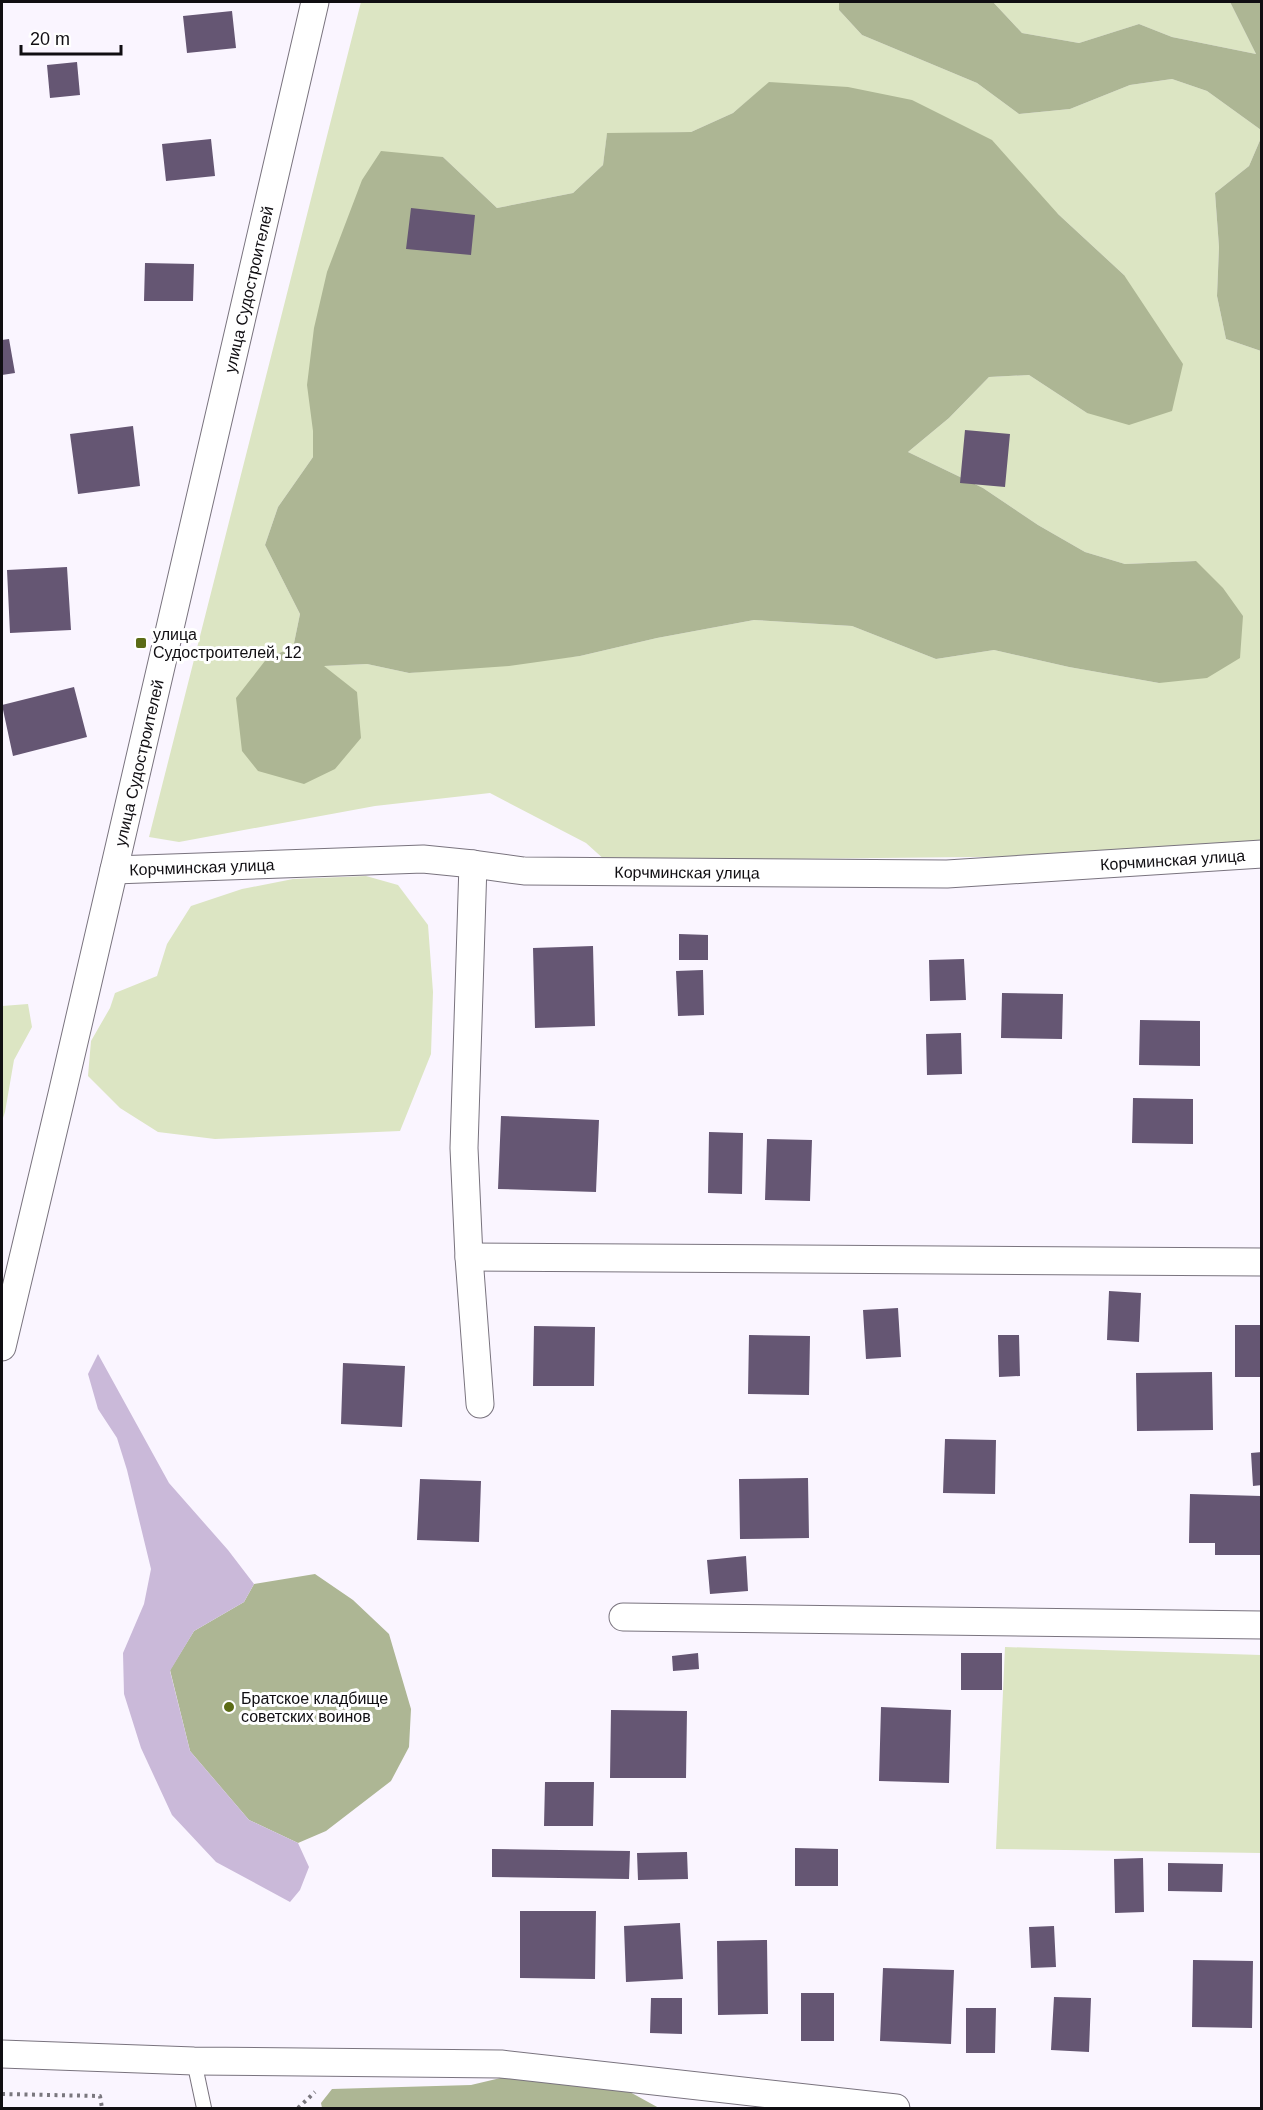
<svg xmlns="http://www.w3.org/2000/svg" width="1263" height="2110" font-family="Arial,sans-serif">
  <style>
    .green { fill: #dce5c3; fill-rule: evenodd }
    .forest { fill: #adb694 }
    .water { fill: #cab9d9 }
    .building { fill: #655673 }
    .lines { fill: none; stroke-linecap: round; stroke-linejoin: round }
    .lane-casing { stroke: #79737e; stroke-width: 16 }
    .street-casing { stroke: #79737e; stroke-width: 29 }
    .path { stroke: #7a777e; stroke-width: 4; stroke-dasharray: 3 4.5; stroke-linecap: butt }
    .lane { stroke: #fff; stroke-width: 14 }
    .street { stroke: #fff; stroke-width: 27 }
    .poi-dot { fill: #5b6b16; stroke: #fff; stroke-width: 2 }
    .labels { text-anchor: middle; stroke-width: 6; stroke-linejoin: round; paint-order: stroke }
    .street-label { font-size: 16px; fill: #100e12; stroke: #fff }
    .poi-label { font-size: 16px; fill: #100e12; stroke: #fff; text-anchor: start }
  </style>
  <rect width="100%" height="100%" fill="#faf5ff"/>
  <path class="green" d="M361,2H839V10L862,35L977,83L1019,114L1070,109L1130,85L1172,79L1207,91L1261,130V138L1249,166L1215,193L1219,247L1217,296L1226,339L1261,351V854L606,861L586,843L490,793L375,806L179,842L149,837ZM770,82L1058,214L1124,275L1087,413L1029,375L989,377L949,418L908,452L983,488L1038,525L1085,552L1125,564L1196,561L1159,683L1069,667L994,650L936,659L852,626L754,620L657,638L580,656L409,673L367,664L323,666L268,657L293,648L300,614L265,545L278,507L313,457V431L443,157L497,208L573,193L603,165L607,134L691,132L733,113Z
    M993,2H1230L1256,54L1172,37L1139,24L1079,43L1022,33Z
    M366,876L398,885L428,925L433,992L431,1054L400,1131L215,1139L158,1132L120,1108L88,1076L91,1041L110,1008L115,993L157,976L167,944L191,906L242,889L293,879Z
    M28,1004L32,1027L14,1060L5,1112L2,1121V1006Z
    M1005,1647L1261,1655V1853L996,1849Z"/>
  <path class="forest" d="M839,2H993L1022,33L1079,43L1139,24L1172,37L1256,54L1230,2H1261V130L1207,91L1172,79L1130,85L1070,109L1019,114L977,83L862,35L839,10Z
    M769,82L848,87L912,100L992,140L1058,214L1124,275L1183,364L1172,411L1129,425L1087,413L1029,375L989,377L949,418L908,452L983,488L1038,525L1085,552L1125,564L1196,561L1223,588L1243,616L1240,658L1207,678L1159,683L1069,667L994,650L936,659L852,626L754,620L657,638L580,656L509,666L409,673L367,664L324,666L357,692L361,738L335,769L304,784L258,771L242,751L236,698L268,657L293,648L300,614L265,545L278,507L313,457V431L307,385L314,328L327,272L362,180L381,151L443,157L497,208L573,193L603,165L607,133L691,132L733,113Z
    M1261,138V351L1226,339L1217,296L1219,247L1215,193L1249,166Z
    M315,1574L353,1600L389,1634L411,1709L409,1747L391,1781L326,1831L298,1843L249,1820L190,1751L170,1670L194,1631L244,1602L254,1584Z
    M522,2073L628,2091L659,2108H322L321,2103L332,2089L471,2085Z"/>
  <path class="water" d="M98,1354L169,1483L228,1550L254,1584L244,1602L194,1631L170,1671L190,1751L249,1820L298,1843L309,1867L300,1890L290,1902L216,1862L172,1815L141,1748L124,1694L123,1653L144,1604L151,1569L127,1470L117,1438L98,1409L88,1374Z"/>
  <path class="building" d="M232,11L236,48L187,53L183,16Z
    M77,62L80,95L50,98L47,65Z
    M211,139L215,176L166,181L162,144Z
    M411,208L475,215L471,255L406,249Z
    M145,263L194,264L193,301H144Z
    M9,339L15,373L2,375V340Z
    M133,426L140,486L78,494L70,434Z
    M965,430L1010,434L1005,487L960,483Z
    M67,567L71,630L10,633L7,570Z
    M74,687L87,737L13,756L2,705Z
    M679,934L708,935V960H679Z
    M593,946L595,1026L535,1028L533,948Z
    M964,959L966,1000L930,1001L929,960Z
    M703,970L704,1015L678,1016L676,971Z
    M1002,993L1063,994L1062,1039L1001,1038Z
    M1140,1020L1200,1021V1066L1139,1065Z
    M961,1033L962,1074L927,1075L926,1034Z
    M1133,1098L1193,1099V1144L1132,1143Z
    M501,1116L599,1120L596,1192L498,1189Z
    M709,1132L743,1133L742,1194L708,1193Z
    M767,1139L812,1140L810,1201L765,1200Z
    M1109,1291L1141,1293L1139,1342L1107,1340Z
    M898,1308L901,1357L866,1359L863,1310Z
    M1235,1325H1262V1377H1235Z
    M534,1326L595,1327L594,1386H533Z
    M749,1335L810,1336L809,1395L748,1394Z
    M998,1335H1019L1020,1376L999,1377Z
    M343,1363L405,1366L402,1427L341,1424Z
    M1212,1372L1213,1430L1137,1431L1136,1373Z
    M945,1439L996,1440L995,1494L943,1493Z
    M1262,1452V1485L1253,1486L1251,1453Z
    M808,1478L809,1538L740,1539L739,1479Z
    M420,1479L481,1481L479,1542L417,1540Z
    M1190,1494L1261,1496L1260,1555H1215V1543H1189Z
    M746,1556L748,1591L710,1594L707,1560Z
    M698,1653L699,1669L673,1671L672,1656Z
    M961,1653H1002V1690H961Z
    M881,1707L951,1710L949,1783L879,1781Z
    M611,1710L687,1711L686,1778H610Z
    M545,1782H594L593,1826H544Z
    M795,1848L838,1849V1886H795Z
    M492,1849L630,1851L629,1879L492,1877Z
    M687,1852L688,1879L638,1880L637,1853Z
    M1143,1858L1144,1912L1115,1913L1114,1859Z
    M1168,1863L1223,1864L1222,1892L1168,1891Z
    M520,1911H596L595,1979L520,1978Z
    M680,1923L683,1979L626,1982L624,1926Z
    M1054,1926L1056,1967L1031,1968L1029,1927Z
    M767,1940L768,2014L718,2015L717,1941Z
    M1193,1960L1253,1961L1252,2028L1192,2027Z
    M883,1968L954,1970L951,2044L880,2041Z
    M801,1993H834V2041H801Z
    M1054,1997L1091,1998L1089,2052L1051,2050Z
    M651,1998H682V2034L650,2033Z
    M966,2008H996L995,2053H966Z"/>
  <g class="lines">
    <defs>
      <path id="lane" d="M194,2061L204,2108"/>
      <g id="street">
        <path d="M473,864L464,1148L469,1257L480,1404"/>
        <path id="s1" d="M114,870L423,859L473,864L524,871L947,874L1262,854"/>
        <path d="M469,1257L1262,1262"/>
        <path id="s2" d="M2,1347L62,1094L315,2"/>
        <path d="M623,1617L1262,1625"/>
        <path d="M2,2054L194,2061L501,2064L896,2108"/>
      </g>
    </defs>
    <use href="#lane" class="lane-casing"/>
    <use href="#street" class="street-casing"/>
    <path class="path" d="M2,2094L100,2096L102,2108
      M298,2108L315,2092"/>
    <use href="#lane" class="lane"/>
    <use href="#street" class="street"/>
  </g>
  <g class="poi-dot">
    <rect x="135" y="637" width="12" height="12" rx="3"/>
    <circle cx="229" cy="1707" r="6"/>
  </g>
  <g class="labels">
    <g class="street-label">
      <text dy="6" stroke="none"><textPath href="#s2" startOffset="1086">улица Судостроителей</textPath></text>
      <text dy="6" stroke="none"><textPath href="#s2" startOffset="600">улица Судостроителей</textPath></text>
      <text dy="6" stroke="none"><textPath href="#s1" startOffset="1060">Корчминская улица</textPath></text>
      <text dy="6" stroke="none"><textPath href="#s1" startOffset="88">Корчминская улица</textPath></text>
      <text dy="6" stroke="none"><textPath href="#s1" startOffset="574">Корчминская улица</textPath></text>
    </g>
    <g class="poi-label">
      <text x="153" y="640">улица<tspan x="153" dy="18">Судостроителей, 12</tspan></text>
      <text x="241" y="1704">Братское кладбище<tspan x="241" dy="18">советских воинов</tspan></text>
    </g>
  </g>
  <rect width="1263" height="2110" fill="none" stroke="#100e12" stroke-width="6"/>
  <path d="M21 45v9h100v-9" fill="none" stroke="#100e12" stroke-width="3"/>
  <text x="30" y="45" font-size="18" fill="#100e12" stroke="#ffffff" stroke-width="4.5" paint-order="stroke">20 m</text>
</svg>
